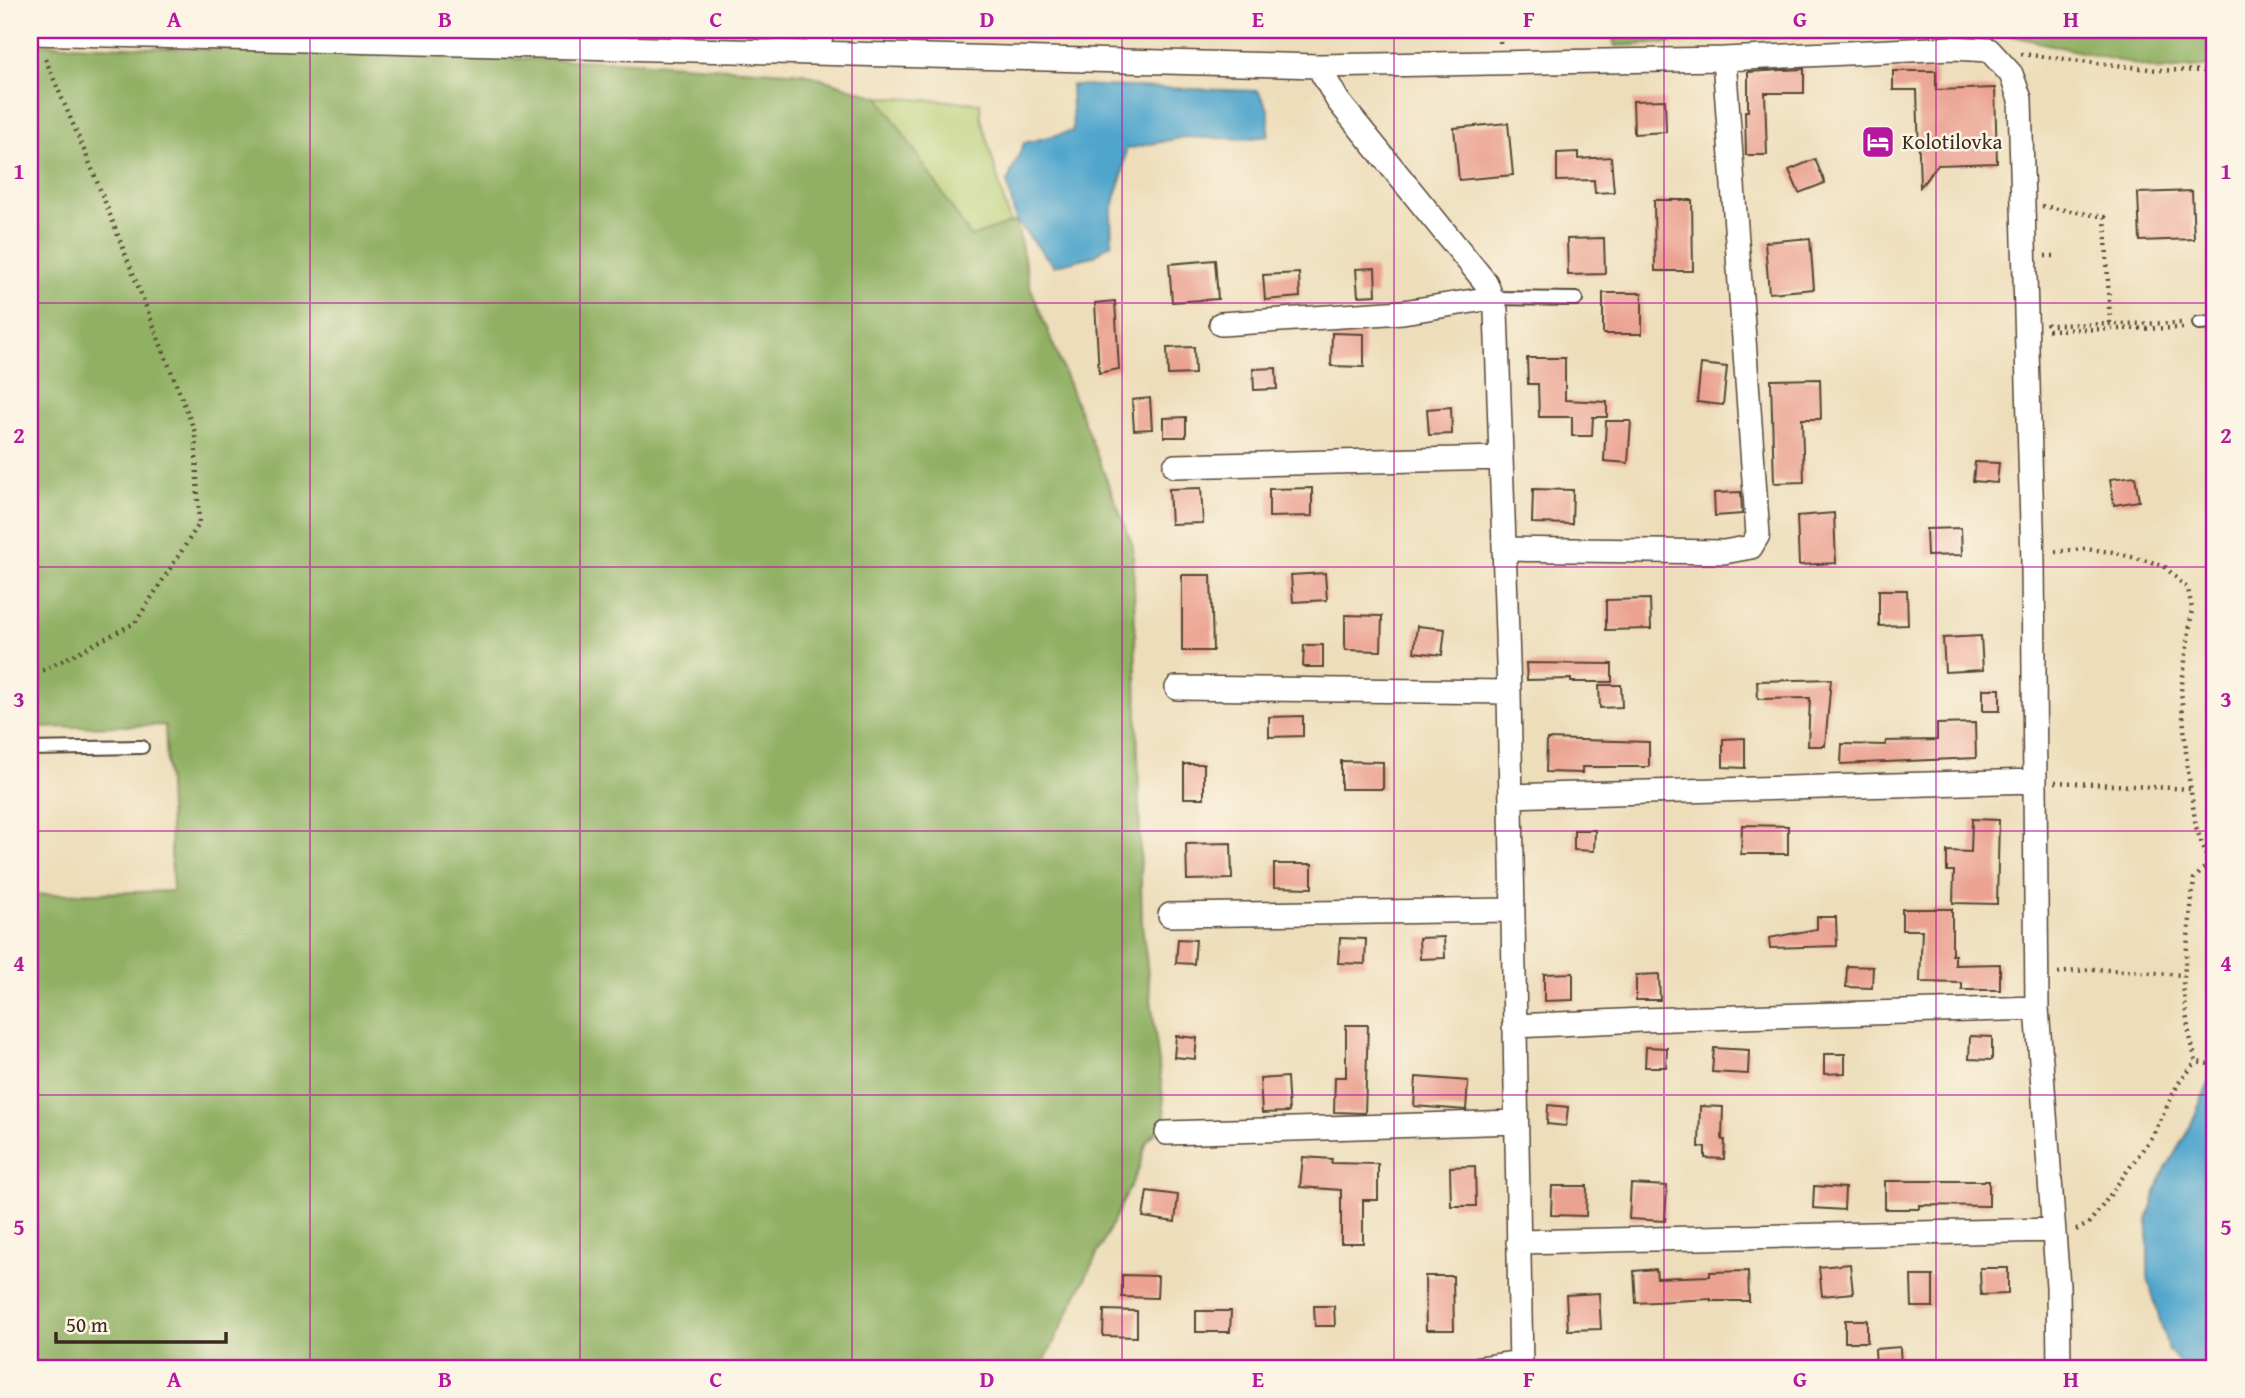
<svg xmlns="http://www.w3.org/2000/svg" width="2245" height="1398" font-family="'Gentium Book Plus',serif">
  <style>
    .green { fill: #b5cd72; stroke: #787c48; stroke-width: 2 }
    .forest { fill: #90b064; stroke: #666d41; stroke-width: 2 }
    .water { fill: #4fa5cc; stroke: #456875; stroke-width: 2 }
    .building { fill: #eba291 }
    .lines { fill: none; stroke-linecap: round; stroke-linejoin: round }
    .service-casing { stroke: #564535; stroke-width: 16 }
    .minor-casing { stroke: #564535; stroke-width: 26 }
    .path { stroke: #564535; stroke-width: 4.5; stroke-dasharray: 2 5; stroke-linecap: butt }
    .service { stroke: #fff; stroke-width: 12 }
    .minor { stroke: #fff; stroke-width: 23 }
    .grid { fill: none; stroke: #b5179e; stroke-width: 2; stroke-opacity: 0.55 }
    .labels { text-anchor: middle; stroke-width: 5; stroke-linejoin: round; paint-order: stroke }
    .poi-label { font-size: 21px; fill: #3b2a1e; stroke: #fcf5e5; text-anchor: start }
    .neatline { fill: none; stroke: #b5179e; stroke-width: 2.5 }
    .grid-label { font-size: 23px; text-anchor: middle; font-weight: bold; fill: #b5179e }
  </style>
  <rect width="100%" height="100%" fill="#fcf5e5"/>
  <filter id="ink" filterUnits="userSpaceOnUse"><feTurbulence type="fractalNoise" baseFrequency=".0143" numOctaves="2"/><feDisplacementMap in="SourceGraphic" scale="14" xChannelSelector="R" yChannelSelector="G"/><feConvolveMatrix kernelMatrix="1 2 1 2 8 2 1 2 1" color-interpolation-filters="sRGB"/></filter>
  <filter id="wash" filterUnits="userSpaceOnUse"><feTurbulence type="fractalNoise" baseFrequency=".00686" numOctaves="4" result="noise"/><feDisplacementMap in="SourceGraphic" scale="28" xChannelSelector="R" yChannelSelector="G"/><feGaussianBlur stdDeviation="1.57" result="paint"/><feColorMatrix in="noise" values="0 0 0 0 0 0 0 0 0 0 0 0 0 0 0 0 0 1.4 0 .05"/><feComposite in="paint" operator="in"/></filter>
  <g filter="url(#wash)">
    <rect width="100%" height="100%" fill="#edddba"/>
    <path class="green" d="M879,97L980,103L981,118L1010,223L971,237Z"/>
    <path class="forest" d="M1611,30H1928L1615,46Z
      M1987,30H2215V66L2158,70Z
      M30,44L635,62L803,73L879,97L971,237L1016,221L1030,286L1133,546L1142,924L1166,1123L1147,1141L1138,1171L1041,1368H30V895L173,891L165,725L30,728Z"/>
    <path class="water" d="M1071,85L1258,91L1269,111L1268,136L1244,139L1185,137L1126,149L1123,171L1111,214L1112,243L1093,256L1054,266L1016,221L1007,182L1024,143L1073,131Z
      M2215,1069V1368H2184L2168,1349L2148,1278V1218L2161,1177L2189,1129Z"/>
    <g id="blocks">
      <path class="building" d="M1804,69V93H1765L1767,155H1746L1745,111H1748V72Z
        M1893,71H1936V90L1995,88L1997,163L1938,165L1920,187L1917,90H1893Z
        M1665,100L1666,132L1634,134L1633,101Z
        M1508,123L1513,175L1459,180L1454,128Z
        M1578,152V159L1611,157L1614,192L1595,193L1594,180L1557,181V153Z
        M1815,159L1825,183L1799,193L1789,170Z
        M2192,191L2194,239L2140,241L2138,193Z
        M1654,200H1692L1693,271H1655Z
        M1604,238L1605,274L1568,275L1567,239Z
        M1810,238L1814,289L1769,293L1765,242Z
        M1215,260L1218,299L1172,302L1169,264Z
        M1375,268L1376,295L1358,296L1356,269Z
        M1299,273L1300,297L1265,300L1263,275Z
        M1603,293H1642V334H1603Z
        M1115,301L1119,369L1099,373L1095,303Z
        M1332,333L1364,334V367L1331,366Z
        M1194,347L1195,374L1168,375L1167,348Z
        M1527,358H1565V400L1607,402V417H1593L1592,436H1572V417H1539L1538,384H1528Z
        M1701,364L1727,367L1723,405L1697,402Z
        M1276,368L1277,389L1254,390L1253,369Z
        M1820,379L1821,419H1802L1804,482L1774,483L1771,380Z
        M1150,398L1152,429L1134,430L1132,400Z
        M1451,407L1452,434L1429,435L1427,409Z
        M1186,417V437H1164V418Z
        M1606,421H1631L1628,463L1604,461Z
        M1975,462L1999,463L1997,483L1973,481Z
        M2135,476L2139,501L2114,505L2110,479Z
        M1201,488L1203,523L1171,524L1169,489Z
        M1312,488V516L1269,517V489Z
        M1533,489L1573,490L1572,524L1532,523Z
        M1741,492L1742,514L1715,516L1714,493Z
        M1834,513L1836,563L1799,565L1797,516Z
        M1961,528L1962,555L1927,556L1926,529Z
        M1325,573L1327,600L1293,602L1291,575Z
        M1182,575H1211L1213,651H1182Z
        M1879,590H1907L1908,625L1879,626Z
        M1650,599L1651,629L1606,630V600Z
        M1345,615L1382,616L1381,651L1345,650Z
        M1417,626L1445,629L1442,655L1414,652Z
        M1981,636L1983,670L1945,672L1943,638Z
        M1304,645H1323V667H1303Z
        M1526,663L1612,664V682H1571V679L1527,680Z
        M1831,679L1825,746H1808L1810,698L1758,699L1757,681Z
        M1599,685H1621L1622,707L1600,708Z
        M1983,689H2000V711H1983Z
        M1303,716V736L1269,737V717Z
        M1975,723L1976,758L1841,764L1842,744L1886,745V741L1937,740V724Z
        M1745,738V768L1723,767V739Z
        M1547,739L1649,742V767H1582V773L1546,772Z
        M1341,761L1383,762V789H1341Z
        M1184,764H1204V798H1184Z
        M1972,819L1999,820L1997,904L1953,903L1954,871H1947V851L1971,852Z
        M1742,825L1788,826V854H1741Z
        M1574,830H1595L1594,851L1574,850Z
        M1231,843L1232,879L1187,880L1186,844Z
        M1274,864H1312V888L1274,887Z
        M1902,909H1952V955H1955V965L2000,964V990H1962V983L1920,982L1922,930H1902Z
        M1817,917H1836L1837,946L1770,948L1769,938L1817,929Z
        M1444,937L1445,958L1420,959L1419,938Z
        M1340,938L1366,939L1365,964L1338,963Z
        M1178,939L1196,940L1194,964L1176,963Z
        M1847,966L1873,967L1872,988L1846,987Z
        M1573,973V1000L1544,1001V974Z
        M1659,974L1660,1000H1636V975Z
        M1346,1025H1368L1365,1113L1334,1112L1335,1077H1346Z
        M1176,1036L1197,1038L1195,1059L1174,1057Z
        M1970,1036L1992,1037V1060L1969,1059Z
        M1646,1047L1667,1048L1666,1067H1645Z
        M1714,1048L1749,1050L1748,1074L1712,1072Z
        M1824,1054H1845V1073L1824,1074Z
        M1287,1077L1289,1112L1262,1113L1260,1079Z
        M1416,1077L1468,1081L1466,1110L1414,1106Z
        M1548,1105L1568,1107L1566,1126L1547,1124Z
        M1700,1106L1723,1107L1722,1140H1725L1724,1159L1705,1158V1147H1699Z
        M1303,1157L1332,1159L1331,1163L1378,1164V1200H1363V1243H1341V1190L1300,1187Z
        M1475,1166L1476,1206H1451L1450,1167Z
        M1885,1181H1989V1206L1919,1205V1209H1885Z
        M1631,1184L1667,1186L1665,1221L1629,1219Z
        M1552,1186H1587L1586,1216L1551,1215Z
        M1814,1186L1845,1188L1844,1210L1813,1208Z
        M1147,1191L1178,1195L1175,1222L1143,1217Z
        M1850,1264L1853,1293L1822,1296L1819,1267Z
        M1980,1268H2008V1294L1981,1295Z
        M1656,1269L1657,1278L1710,1276V1272L1748,1271L1749,1301H1711V1299L1636,1303L1634,1271Z
        M1122,1275L1158,1276L1157,1298L1122,1297Z
        M1425,1276H1453L1454,1330H1426Z
        M1911,1276H1933V1307H1912Z
        M1599,1293L1601,1329L1568,1330L1566,1295Z
        M1314,1306H1334L1335,1326H1315Z
        M1104,1310L1137,1311V1337L1103,1336Z
        M1196,1311H1231L1230,1332H1196Z
        M1845,1320H1867V1342H1845Z
        M1900,1347L1901,1368H1876L1875,1349Z"/>
    </g>
  </g>
  <g filter="url(#ink)">
    <use href="#blocks" fill-opacity="0" stroke="#564535" stroke-width="2"/>
    <g class="lines">
      <defs>
        <path id="service" d="M1492,298L1576,299
          M2199,323L2215,322
          M30,749L142,747"/>
        <path id="minor" d="M30,33L1318,66L1724,59L1952,48L1989,50L2011,74L2020,99L2033,561L2037,1008L2058,1286L2059,1368
          M816,53L823,30
          M1318,66L1338,101L1486,283L1496,310L1509,692L1521,1368
          M1221,324L1403,312L1492,298
          M1175,466L1501,458
          M1504,549L1724,552L1751,547L1758,535L1724,59
          M1177,688L1509,692
          M1511,796L2034,781
          M1170,915L1511,910
          M1514,1026L1642,1020L2037,1008
          M1167,1133L1516,1122
          M1518,1242L2053,1230
          M1480,1368L1520,1362"/>
      </defs>
      <use href="#service" class="service-casing"/>
      <use href="#minor" class="minor-casing"/>
      <path class="path" d="M1500,43V30
        M2021,54L2158,70L2215,71
        M2042,206L2105,217L2110,324
        M2045,256H2058
        M2047,323L2048,325L2184,323
        M2048,330L2183,328
        M2055,552L2084,549L2112,552L2163,565L2188,589L2192,609L2181,691L2187,764L2196,827L2209,863L2215,864
        M30,677L135,623L199,524L195,432L92,169L44,56
        M2055,782L2191,789
        M2209,863L2194,879L2183,986L2188,1028L2196,1062L2209,1064
        M2058,973L2094,969L2184,975
        M2076,1230L2088,1224L2100,1209L2153,1135L2178,1084L2196,1062"/>
      <use href="#service" class="service"/>
      <use href="#minor" class="minor"/>
    </g>
  </g>
  <path class="grid" d="M310,30V1368M580,30V1368M852,30V1368M1122,30V1368M1394,30V1368M1664,30V1368M1936,30V1368M30,303H2215M30,567H2215M30,831H2215M30,1095H2215"/>
  <defs>
    <symbol id="hotel-square" viewBox="-11 -11 22 22"><rect x="-9" y="-9" width="18" height="18" rx="4" fill="#b5179e" stroke="#fcf5e5"/><path d="M-6-4.5h1.5V1H6V5H4.5V3h-9V5H-6ZM-4 0a1.8 1.8 0 1 1 3.6 0ZM.5 0V-2.5h3Q6-2.5 6 0Z" fill="#fff"/></symbol>
  </defs>
  <g fill-rule="evenodd">
    <use href="#hotel-square" x="1859" y="123" width="38" height="38"/>
  </g>
  <g class="labels">
    <g class="poi-label">
      <text x="1902" y="149">Kolotilovka</text>
    </g>
  </g>
  <rect width="2245" height="1398" fill="none" stroke="#fcf5e5" stroke-width="77"/>
  <path d="M56 1332v10h170v-10" fill="none" stroke="#3b2a1e" stroke-width="3.5"/>
  <text x="66" y="1332" font-size="21" fill="#3b2a1e" stroke="#fcf5e5" stroke-width="5" paint-order="stroke">50 m</text>
  <rect x="38" y="38" width="2168" height="1322" class="neatline"/>
  <g class="grid-label">
    <text x="174" y="27">A</text>
    <text x="445" y="27">B</text>
    <text x="716" y="27">C</text>
    <text x="987" y="27">D</text>
    <text x="1258" y="27">E</text>
    <text x="1529" y="27">F</text>
    <text x="1800" y="27">G</text>
    <text x="2071" y="27">H</text>
    <text x="19" y="179">1</text>
    <text x="2226" y="179">1</text>
    <text x="19" y="443">2</text>
    <text x="2226" y="443">2</text>
    <text x="19" y="707">3</text>
    <text x="2226" y="707">3</text>
    <text x="19" y="971">4</text>
    <text x="2226" y="971">4</text>
    <text x="19" y="1235">5</text>
    <text x="2226" y="1235">5</text>
    <text x="174" y="1387">A</text>
    <text x="445" y="1387">B</text>
    <text x="716" y="1387">C</text>
    <text x="987" y="1387">D</text>
    <text x="1258" y="1387">E</text>
    <text x="1529" y="1387">F</text>
    <text x="1800" y="1387">G</text>
    <text x="2071" y="1387">H</text>
  </g>
</svg>
